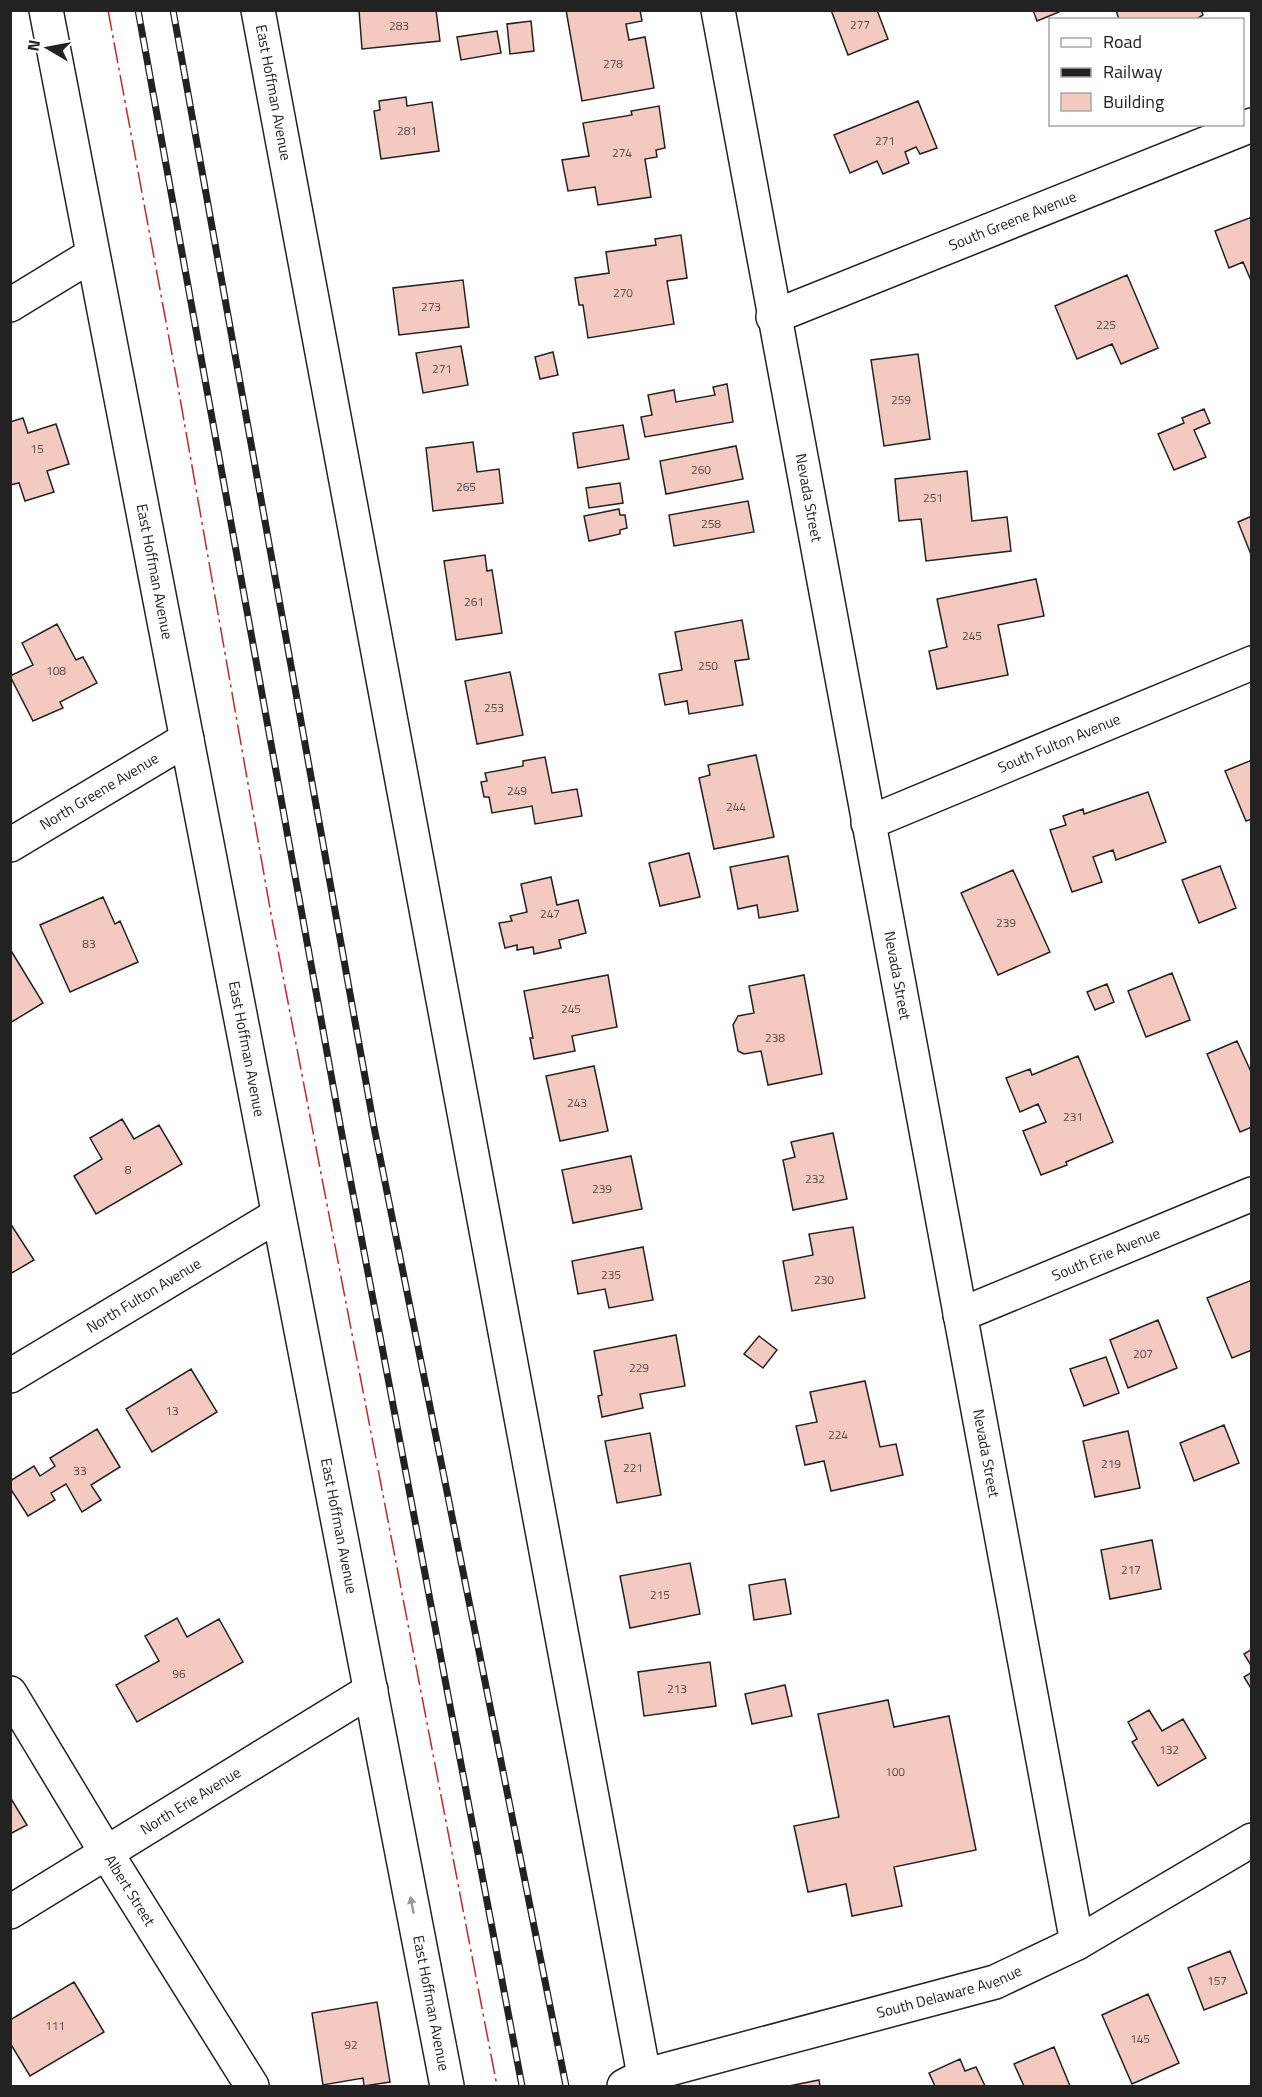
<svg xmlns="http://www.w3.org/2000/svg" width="1262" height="2097" font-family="'Titillium Web',sans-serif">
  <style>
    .building { fill: #f3c9c0; stroke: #222; stroke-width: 1.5 }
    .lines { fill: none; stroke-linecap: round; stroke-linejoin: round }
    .street-casing { stroke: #222; stroke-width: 36 }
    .secondary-casing { stroke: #222; stroke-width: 36 }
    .street { stroke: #fff; stroke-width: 33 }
    .secondary { stroke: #fff; stroke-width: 33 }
    .rail-casing { stroke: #222; stroke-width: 7 }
    .rail { stroke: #fff; stroke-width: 4.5; stroke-dasharray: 14; stroke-linecap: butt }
    .power { stroke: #c62828; stroke-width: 1.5; stroke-dasharray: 21 4.5 3 4.5; stroke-linecap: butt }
    .oneway { fill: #9c9c9c }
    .labels { text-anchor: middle; stroke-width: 4.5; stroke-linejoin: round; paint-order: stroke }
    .number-label { font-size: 12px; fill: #564c4a }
    .street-label { font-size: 15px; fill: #222; stroke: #fff }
  </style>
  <rect width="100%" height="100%" fill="#fff"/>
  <path class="building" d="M359,10H436L440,41L362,49Z
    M566,10H640L642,21L626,24L629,40L645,37L654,88L582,101Z
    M831,10H877L888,39L848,55Z
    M1033,10H1059V12L1037,21Z
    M1116,10H1201L1203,15L1195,20H1119Z
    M531,21L534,51L510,54L507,24Z
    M497,31L501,53L461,60L457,37Z
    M406,97L407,106L432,102L439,151L381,159L374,111L380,110L379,101Z
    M918,101L937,148L920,154L916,147L905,152L909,163L883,174L877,161L850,173L834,135Z
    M659,106L665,148L656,150L657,157L645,159L651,197L598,205L595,187L568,191L562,160L589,156L583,123L632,115L631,111Z
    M1252,217V283L1243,262L1229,268L1215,231Z
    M681,235L687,278L667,281L674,324L588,338L583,305H579L575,278L609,273L606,252L656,245L655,239Z
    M1127,275L1158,348L1121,364L1112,344L1077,359L1055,306Z
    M463,280L469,327L399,335L393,288Z
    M461,346L468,385L423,393L416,353Z
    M553,352L558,375L540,379L535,357Z
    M918,354L930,439L884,446L871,360Z
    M727,384L733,422L645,437L641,417L652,415L648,395L674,390L676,402L715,395L713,387Z
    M1204,409L1210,423L1194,430L1206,457L1174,470L1158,434L1184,423L1182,418Z
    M23,418L28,433L56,424L69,464L47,471L54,492L25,501L19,483L10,485V422Z
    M623,425L629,459L578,468L573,433Z
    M473,442L477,472L499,469L503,503L433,511L426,448Z
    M736,446L743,479L666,494L660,461Z
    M967,471L972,521L1007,517L1011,551L926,561L921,519L899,521L895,479Z
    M620,483L623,503L589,508L586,488Z
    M748,501L754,532L674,546L669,515Z
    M619,509L620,515H625L627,528L620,530V534L589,541L584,516Z
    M1252,516V557L1238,522Z
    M485,555L487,571L492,570L502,633L456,640L444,561Z
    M1036,579L1044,616L998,625L1008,675L937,689L929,651L947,647L937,599Z
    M742,620L749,659L735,661L743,705L689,714L687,701L665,705L659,674L682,670L675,632Z
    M57,624L76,660L83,657L97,683L60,702L63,708L33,721L10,676L33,665L22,643Z
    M510,672L523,735L477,744L465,681Z
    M756,755L774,837L714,849L699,778L710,775L708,765Z
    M545,757L552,793L577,789L582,816L535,824L532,806L492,813L489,797H484L481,782L487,781L485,773L523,766V761Z
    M1252,760V819L1246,821L1225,771Z
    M1148,792L1166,842L1116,860L1113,850L1093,857L1102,882L1072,892L1050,830L1066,825L1063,816L1083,809L1084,814Z
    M689,853L700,897L660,906L649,863Z
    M788,856L798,911L759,918L757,905L738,909L730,867Z
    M1220,866L1236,908L1199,923L1182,880Z
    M1013,870L1050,952L998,975L961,893Z
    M551,877L557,905L578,900L586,933L559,940L561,948L534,954L533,947L517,950V945L505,948L499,923L512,921L510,916L527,912L521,884Z
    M103,897L115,924L120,921L138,962L70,992L40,925Z
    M10,949L43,1003L10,1023Z
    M1172,973L1190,1020L1146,1037L1128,991Z
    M608,975L617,1027L572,1036L575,1051L534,1059L530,1038H533L524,991Z
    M804,975L822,1074L768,1085L761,1051L744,1054L738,1051L733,1025L738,1016L754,1013L749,986Z
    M1107,984L1114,1002L1095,1010L1087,992Z
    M1237,1041L1252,1074V1127L1240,1132L1207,1054Z
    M1078,1056L1113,1142L1066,1162L1067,1165L1041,1175L1023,1131L1046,1122L1038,1104L1020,1112L1006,1078L1030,1069L1032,1075Z
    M594,1066L608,1131L560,1141L546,1076Z
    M122,1119L134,1139L159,1125L182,1164L96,1214L74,1176L102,1159L90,1138Z
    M833,1133L847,1199L793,1210L783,1160L795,1157L791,1142Z
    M631,1156L642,1209L573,1223L562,1170Z
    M10,1223L34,1260L10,1274Z
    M853,1227L865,1298L792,1311L783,1261L813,1255L809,1234Z
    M643,1247L653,1300L609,1308L605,1289L578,1294L572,1261Z
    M1252,1280V1350L1232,1358L1207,1298Z
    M1158,1320L1177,1368L1128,1388L1110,1340Z
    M676,1335L685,1386L640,1394L643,1408L602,1417L598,1396L602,1395L594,1351Z
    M759,1336L777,1350L763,1368L744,1354Z
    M1106,1357L1119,1393L1084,1406L1070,1369Z
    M191,1369L217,1412L152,1452L126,1409Z
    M865,1381L880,1447L896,1444L903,1475L831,1491L824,1461L805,1465L796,1426L817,1422L810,1392Z
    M1224,1425L1239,1463L1194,1481L1180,1443Z
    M97,1429L120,1467L91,1485L101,1500L82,1512L66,1484L51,1493L55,1500L28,1516L10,1488V1481L34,1466L40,1476L55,1466L50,1458Z
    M1128,1431L1140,1488L1095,1497L1083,1441Z
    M650,1433L661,1495L617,1503L605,1441Z
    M1152,1540L1161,1589L1110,1599L1101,1550Z
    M690,1563L700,1614L630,1628L620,1576Z
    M785,1579L791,1614L754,1620L749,1585Z
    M177,1618L187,1637L219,1619L243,1662L137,1722L116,1685L159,1661L145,1636Z
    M1252,1649V1667L1244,1654Z
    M710,1662L716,1706L644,1716L638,1672Z
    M1252,1672V1690L1244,1677Z
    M785,1685L792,1716L752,1724L745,1694Z
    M888,1700L894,1727L949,1716L976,1850L894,1867L902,1906L852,1916L846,1884L808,1892L794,1826L839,1817L818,1714Z
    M1149,1710L1162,1731L1183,1719L1206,1758L1158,1786L1132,1742L1137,1739L1128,1722Z
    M10,1797L27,1825L10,1834Z
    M1230,1951L1247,1993L1204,2010L1188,1968Z
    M74,1982L104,2032L30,2076L10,2043V2020Z
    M1148,1994L1179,2063L1132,2084L1102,2015Z
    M377,2002L390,2082L364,2086L363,2078L323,2085L312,2013Z
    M1054,2047L1070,2086H1024L1014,2064Z
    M960,2059L965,2071L976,2067L985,2086H935L929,2073Z
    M819,2080L820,2086H789Z"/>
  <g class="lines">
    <defs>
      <g id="street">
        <path id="s1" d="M718,10L1077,1943"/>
        <path d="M10,305L92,255"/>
        <path id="s2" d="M773,317L1252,125"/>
        <path id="s3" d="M868,823L1252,663"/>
        <path id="s4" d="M10,845L187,739"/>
        <path id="s5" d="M960,1315L1252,1194"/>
        <path id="s6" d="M10,1376L278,1215"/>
        <path id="s7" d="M10,1693L107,1854L252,2086"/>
        <path id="s8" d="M10,1912L371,1690"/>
      </g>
      <g id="secondary">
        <path id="s9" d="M46,10L447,2086"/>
        <path id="s10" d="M258,10L646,2086"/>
        <path id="s11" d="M624,2086L643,2076L995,1982L1077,1943L1252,1840"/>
      </g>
    </defs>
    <use href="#street" class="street-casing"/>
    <use href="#secondary" class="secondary-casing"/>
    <use href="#street" class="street"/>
    <use href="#secondary" class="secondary"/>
    <defs>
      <path id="rail" d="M138,10L344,1146L522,2086
        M173,10L374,1127L566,2086"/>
    </defs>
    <use href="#rail" class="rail-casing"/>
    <use href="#rail" class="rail"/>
    <path class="power" d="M108,10L177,381L271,914L497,2086"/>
  </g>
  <defs><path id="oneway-solid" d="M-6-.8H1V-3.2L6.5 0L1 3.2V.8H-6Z" transform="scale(1.5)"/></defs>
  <use class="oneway" href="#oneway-solid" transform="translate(412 1905) rotate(-101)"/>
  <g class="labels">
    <g class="number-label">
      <text x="860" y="29">277</text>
      <text x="399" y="30">283</text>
      <text x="613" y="68">278</text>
      <text x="407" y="135">281</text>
      <text x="885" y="145">271</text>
      <text x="622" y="157">274</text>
      <text x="623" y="297">270</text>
      <text x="431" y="311">273</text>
      <text x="1106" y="329">225</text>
      <text x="442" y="373">271</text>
      <text x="901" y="404">259</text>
      <text x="37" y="453">15</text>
      <text x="701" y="474">260</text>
      <text x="466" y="491">265</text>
      <text x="933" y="502">251</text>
      <text x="711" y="528">258</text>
      <text x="474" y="606">261</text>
      <text x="972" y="640">245</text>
      <text x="708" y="670">250</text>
      <text x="56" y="675">108</text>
      <text x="494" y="712">253</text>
      <text x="517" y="795">249</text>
      <text x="736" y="811">244</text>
      <text x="550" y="918">247</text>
      <text x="1006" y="927">239</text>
      <text x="89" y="948">83</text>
      <text x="571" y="1013">245</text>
      <text x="775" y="1042">238</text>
      <text x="577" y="1107">243</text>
      <text x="1073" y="1121">231</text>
      <text x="128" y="1174">8</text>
      <text x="815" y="1183">232</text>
      <text x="602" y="1193">239</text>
      <text x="611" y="1279">235</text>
      <text x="824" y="1284">230</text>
      <text x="1143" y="1358">207</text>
      <text x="639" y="1372">229</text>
      <text x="172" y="1415">13</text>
      <text x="838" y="1439">224</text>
      <text x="1111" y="1468">219</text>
      <text x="633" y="1472">221</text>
      <text x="80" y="1475">33</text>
      <text x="1131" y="1574">217</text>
      <text x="660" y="1599">215</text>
      <text x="179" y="1678">96</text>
      <text x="677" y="1693">213</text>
      <text x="1169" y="1754">132</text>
      <text x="895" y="1776">100</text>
      <text x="1217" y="1985">157</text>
      <text x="55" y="2030">111</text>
      <text x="1140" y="2043">145</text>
      <text x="351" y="2049">92</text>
    </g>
    <g class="street-label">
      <text dy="5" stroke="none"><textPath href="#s10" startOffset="84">East Hoffman Avenue</textPath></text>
      <text dy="5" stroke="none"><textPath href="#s2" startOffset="258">South Greene Avenue</textPath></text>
      <text dy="5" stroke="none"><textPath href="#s1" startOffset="496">Nevada Street</textPath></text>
      <text dy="5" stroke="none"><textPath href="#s9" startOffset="572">East Hoffman Avenue</textPath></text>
      <text dy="5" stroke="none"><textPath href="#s3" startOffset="207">South Fulton Avenue</textPath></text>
      <text dy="5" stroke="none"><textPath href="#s4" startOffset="104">North Greene Avenue</textPath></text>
      <text dy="5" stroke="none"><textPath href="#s1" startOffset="982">Nevada Street</textPath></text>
      <text dy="5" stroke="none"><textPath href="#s9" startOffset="1058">East Hoffman Avenue</textPath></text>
      <text dy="5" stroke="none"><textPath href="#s5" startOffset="158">South Erie Avenue</textPath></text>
      <text dy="5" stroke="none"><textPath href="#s6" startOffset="156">North Fulton Avenue</textPath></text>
      <text dy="5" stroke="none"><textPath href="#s1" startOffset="1468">Nevada Street</textPath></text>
      <text dy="5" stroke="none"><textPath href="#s9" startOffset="1544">East Hoffman Avenue</textPath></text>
      <text dy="5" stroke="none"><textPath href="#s8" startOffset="212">North Erie Avenue</textPath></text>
      <text dy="5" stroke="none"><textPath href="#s7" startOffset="231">Albert Street</textPath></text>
      <text dy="5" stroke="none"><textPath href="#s11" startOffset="339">South Delaware Avenue</textPath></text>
      <text dy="5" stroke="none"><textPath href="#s9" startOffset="2030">East Hoffman Avenue</textPath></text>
    </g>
  </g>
  <rect width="1262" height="2097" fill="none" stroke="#222222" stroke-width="24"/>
  <rect x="1049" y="18" width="195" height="108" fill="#ffffff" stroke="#a7a7a7" stroke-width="1.5"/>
  <rect x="1061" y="38" width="30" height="9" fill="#ffffff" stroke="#a7a7a7" stroke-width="1.5"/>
  <text x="1103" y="48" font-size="18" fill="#222222">Road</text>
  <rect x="1061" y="68" width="30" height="9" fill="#222222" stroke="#a7a7a7" stroke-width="1.5"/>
  <text x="1103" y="78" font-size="18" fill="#222222">Railway</text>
  <rect x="1061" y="93" width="30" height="18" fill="#f3c9c0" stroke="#a7a7a7" stroke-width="1.5"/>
  <text x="1103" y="108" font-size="18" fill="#222222">Building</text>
  <g transform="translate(48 48) rotate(280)" stroke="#ffffff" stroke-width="4.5" paint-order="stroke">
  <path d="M0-4.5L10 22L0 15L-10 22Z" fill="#222222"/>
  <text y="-9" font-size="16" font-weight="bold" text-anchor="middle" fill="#222222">N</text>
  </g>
</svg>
